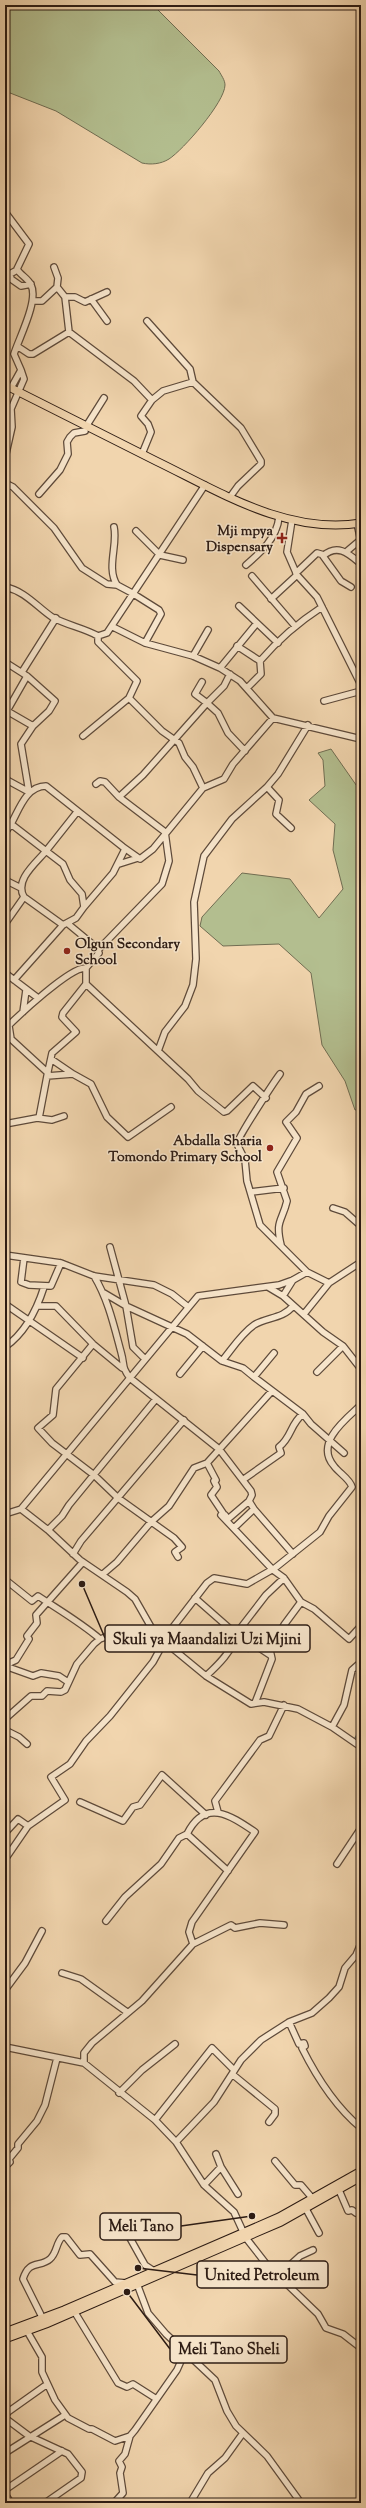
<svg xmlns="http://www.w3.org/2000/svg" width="366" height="2508" font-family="'Sorts Mill Goudy',serif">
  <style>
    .green { fill: #b3be8f; stroke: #706d52 }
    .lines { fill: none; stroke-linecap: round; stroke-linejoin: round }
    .stream { stroke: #6f7a6d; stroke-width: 1.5 }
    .minor-casing { stroke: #5e4a3a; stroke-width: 8 }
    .major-casing { stroke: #2d1c14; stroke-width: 9 }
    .minor { stroke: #f6e4ca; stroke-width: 5.5 }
    .major { stroke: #f1d5ae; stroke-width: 7 }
    .poi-dot { fill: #8f2418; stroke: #f6e4ca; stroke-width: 1.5 }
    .labels { text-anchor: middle; stroke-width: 3; stroke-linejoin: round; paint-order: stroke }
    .poi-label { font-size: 14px; font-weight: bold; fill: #2d1c14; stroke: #f6e4ca; text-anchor: end }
    .leader { fill: none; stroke: #2d1c14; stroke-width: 1.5 }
    .callout-dot { fill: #2d1c14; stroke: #f6e4ca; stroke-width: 1.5 }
    .callout { fill: #f6e4ca; stroke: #2d1c14; stroke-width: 1.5 }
    .callout-label { font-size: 15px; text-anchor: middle; font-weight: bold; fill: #2d1c14 }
  </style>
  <rect width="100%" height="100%" fill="#f1d5ae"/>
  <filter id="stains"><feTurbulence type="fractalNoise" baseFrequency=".005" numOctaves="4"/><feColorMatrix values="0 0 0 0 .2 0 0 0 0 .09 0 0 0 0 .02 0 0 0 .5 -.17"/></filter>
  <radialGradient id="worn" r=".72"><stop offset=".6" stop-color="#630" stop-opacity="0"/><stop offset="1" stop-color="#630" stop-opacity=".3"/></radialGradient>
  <path class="green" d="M5,5H153L219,71C221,75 225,80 225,85C225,102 183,150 169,159C161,164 151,165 142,163L56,111L5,91Z
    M331,749L361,792V1109L355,1110L345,1081L322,1045L311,973L279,944L223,946L200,926L202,917L242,873L290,879L319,918L343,889L333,850L335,824L309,800L325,786L323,760L318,753Z"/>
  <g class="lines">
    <path class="stream" d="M354,1740L361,1727"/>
    <defs>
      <path id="minor" d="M5,212L29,244L17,269C20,275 28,278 31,285C39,300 19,338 14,354L21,370L11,388
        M54,267L58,278L57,287L65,297L69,332
        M5,271L10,274L17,270
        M10,274L11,279L21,286L31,284
        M65,297H75L85,302L107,292
        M91,299L107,321
        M33,301H42L57,287
        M147,321L190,369L193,382L241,428L261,461V464L238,486L230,497
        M17,346L29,354H33L69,332L134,381L152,400L141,416L148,424L151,432L142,454
        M152,400L163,391L193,382
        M87,425L104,398
        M5,458L12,427L11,409L24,379L21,370
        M5,483L13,487L54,528L82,568L107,584L117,585L132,593L159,610L161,614L145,643L193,656L220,668L240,681L273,718L361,739
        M39,494L60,470L68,454L67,442L70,437L74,433L85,431
        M292,520L287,552L297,575L317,597L361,685
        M357,523L361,542
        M114,527C118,545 106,568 117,585
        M136,531L160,555L183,560
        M346,552L359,541
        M246,565C261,552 277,538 279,517
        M296,573L317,553L324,555
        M252,576L295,626
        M5,587C25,591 36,606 52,617C66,625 84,628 98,636L107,633L205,485
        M351,587L341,581L323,556C338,543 349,554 361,564
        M271,599L297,575
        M239,606L278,643
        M113,627L145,643
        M98,636V642L137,681L129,698
        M237,646L260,661
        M193,656L208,630
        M5,662L27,676L55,701L49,711L33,726
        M220,668L257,623
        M22,672L56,618
        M230,674L224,686L207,703L218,713L228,733L245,751
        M27,676L7,711L33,726L21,744L29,792
        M247,688L261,674L260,661C278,640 299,622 322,607
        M324,701L361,691
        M83,736L129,698L162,731L179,743L185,757L193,767L203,788
        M5,779L29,792
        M96,784L100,781L105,782L119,797L165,832L169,861L162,884L98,950
        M267,787L279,800L276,814L291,828
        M119,797L143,775L207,703L195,694L202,682
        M5,833L11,824
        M119,864L138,858
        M5,880L21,888
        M84,907L113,873L125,849
        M67,923L96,947L99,953L86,968V984L188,1079L198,1091L224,1112L227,1111L253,1086L266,1098
        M5,924L24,897
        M63,925L24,897C14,880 36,863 46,851L11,824C19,810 26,786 46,786L123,847L140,859L153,849L203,788L224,779L233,764L273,718
        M5,973L38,998
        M14,980L63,925L76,918L84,907L82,894L70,880L63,864L46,851L77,812
        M23,1012L26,990
        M9,1026L11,1039L48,1073
        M5,1029C17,1017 71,966 86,968
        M158,1051L165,1032L185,1006L193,985L196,959L194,902L204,856L232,819L267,787L278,774L308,725
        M51,1059L73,1074
        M280,1074C274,1082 236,1140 237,1144L245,1160L247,1181L260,1225L307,1272
        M47,1076L52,1053L76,1032L62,1017L63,1013L86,984
        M39,1118L47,1076L73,1074L91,1084L107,1117L128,1137L171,1107
        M5,1124L37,1118L52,1120L64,1116
        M251,1192L284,1188
        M333,1208L345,1212L361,1226
        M281,1245C275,1220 282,1222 287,1201L277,1172L297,1138L286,1122L296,1112L306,1094L319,1086
        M110,1247L126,1306L187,1334L222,1361L243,1368L254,1377
        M5,1255L61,1263L94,1276L154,1285L172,1294L187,1306
        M24,1258L21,1282L29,1285L51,1286L61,1263
        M94,1276C108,1299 114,1326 121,1352C125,1366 121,1366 130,1378L219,1449L251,1491L252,1495L249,1501L254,1509L234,1528
        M268,1287L283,1296L323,1332L343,1346L361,1369
        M104,1293L126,1306L133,1347L145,1359
        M283,1296L293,1280
        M5,1304L83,1358
        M38,1306H56L93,1344L122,1368
        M304,1314L329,1283L361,1262
        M93,1344L56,1389L53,1415L38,1428L52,1443L94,1475L118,1498L174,1538L182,1547L175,1552L178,1557
        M5,1347C25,1333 37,1309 44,1287
        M274,1353L254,1377L303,1414L311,1424L344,1453
        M222,1361C232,1349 241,1334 254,1325C266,1317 283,1319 293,1306
        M317,1372L343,1346
        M180,1374L203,1346
        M207,1463L216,1480L214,1481L217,1487L211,1495L223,1513L221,1515L273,1570L284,1578L301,1602L314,1609L349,1639L359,1628L361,1630
        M244,1479L281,1453L279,1447C292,1437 290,1424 303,1414
        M21,1509L48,1530L80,1560L127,1592L135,1599L155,1634L206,1676L251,1704L264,1702L298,1709L332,1727L361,1747
        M254,1509L293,1554
        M5,1514L21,1509L198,1296L279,1285L293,1280L307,1272L329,1283
        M225,1515L228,1519L249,1501
        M48,1530L62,1516L69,1505L156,1399
        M73,1554L81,1541L184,1420
        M103,1574L117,1562L151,1522L169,1506L194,1468L207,1463L271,1392
        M5,1583L7,1581L32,1601L38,1596C59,1610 80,1622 100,1639
        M195,1598L236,1634
        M236,1640L248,1648L252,1643L270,1655
        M5,1665L16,1660L29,1639L27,1636L37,1623L36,1615L83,1562
        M5,1666L33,1676L41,1673L59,1676L68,1682
        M206,1676C217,1666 234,1650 236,1634L266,1595L284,1578
        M255,1703L272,1659L270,1650L284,1625L301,1602
        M5,1719L31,1696H42L47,1691L61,1692L65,1690L77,1664L94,1644L100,1639L120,1632
        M332,1727L344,1705L352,1670L361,1662
        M5,1730L19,1737L27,1744
        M80,1802L123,1821L133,1807L140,1805L162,1775L206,1815
        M218,1812L215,1801L260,1740L269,1736L284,1705
        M5,1833L18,1819L28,1826L65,1800L51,1777L70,1764L86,1741L110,1716L153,1662L170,1631L207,1583L214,1578L247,1584L275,1568L320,1532L329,1516L352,1487C350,1479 339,1473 334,1466C314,1443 346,1419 361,1405
        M6,1858L28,1826
        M337,1864L361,1828
        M106,1921L125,1897L161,1864L179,1838L187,1834L228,1871
        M193,1944L231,1925L235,1928L260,1923L284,1925
        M62,1973L81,1979L127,2012
        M5,1990L25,1963L42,1931
        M289,2022L299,2044L304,2043L305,2046L302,2048C316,2076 337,2108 361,2128
        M5,2047L84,2063L155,2120L176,2142L204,2185L234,2212L246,2238L267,2265L318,2314L326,2328L343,2334L361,2348
        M84,2063V2053L92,2043L142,2001L193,1944L189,1932L192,1922L255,1832C230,1815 205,1798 187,1834
        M232,2074L275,2109V2114L269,2122
        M119,2093L142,2070L175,2044
        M155,2120L212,2048L234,2070
        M176,2142L214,2102L241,2060L261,2040L289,2022L312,2013L329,1998L339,1987L345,1968L356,1955L361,1943
        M216,2154L221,2167L238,2194
        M275,2161L295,2185H301L313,2199
        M5,2167L10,2162L9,2159L18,2148V2144L37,2121L45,2105L57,2058
        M204,2185L221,2167
        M339,2190L348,2211L352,2210L356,2213
        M306,2209L319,2233
        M121,2222L145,2265L154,2271
        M278,2276L300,2256L313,2250
        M136,2281L148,2313L166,2334L215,2380L227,2411L236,2426L267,2456L301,2503
        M74,2311L118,2383L127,2387L133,2384L155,2398
        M43,2319L23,2279C29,2259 40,2268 50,2259C57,2253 56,2243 62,2237H66L80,2255L90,2254L115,2282L126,2283
        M27,2331L42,2357V2372L55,2400L68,2418L89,2429H92L115,2441L130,2436L135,2430L177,2370L185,2352
        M5,2417L8,2412L46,2385
        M5,2418L29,2436L68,2454L82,2472L81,2478L45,2503
        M5,2453L65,2415
        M5,2490L62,2451
        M5,2494L11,2503
        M114,2503L123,2493L120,2473L122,2467L119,2461L125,2454L130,2436
        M190,2503L208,2473L225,2458L243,2433"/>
      <path id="major" d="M5,385C55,410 106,436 156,461C220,492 287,535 361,523
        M5,2332L64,2310L279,2217L361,2171
        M5,2339L46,2324L281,2222L361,2177"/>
    </defs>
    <use href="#minor" class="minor-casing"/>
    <use href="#major" class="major-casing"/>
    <use href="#minor" class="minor"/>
    <use href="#major" class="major"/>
  </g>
  <g class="poi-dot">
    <path d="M280 532h4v4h4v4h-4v4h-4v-4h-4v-4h4z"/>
    <circle cx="67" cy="951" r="4"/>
    <circle cx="270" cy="1148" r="4"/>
  </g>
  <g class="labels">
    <g class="poi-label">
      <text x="273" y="535">Mji mpya<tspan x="273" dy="16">Dispensary</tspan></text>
      <text x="75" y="948" text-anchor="start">Olgun Secondary<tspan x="75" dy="16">School</tspan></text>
      <text x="262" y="1145">Abdalla Sharia<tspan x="262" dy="16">Tomondo Primary School</tspan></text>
    </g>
  </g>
  <path class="leader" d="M82 1584L105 1638M252 2216L181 2226M138 2268L197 2275M127 2292L170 2349"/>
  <g class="callout-dot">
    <circle cx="82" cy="1584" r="4"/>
    <circle cx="252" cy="2216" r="4"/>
    <circle cx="138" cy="2268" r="4"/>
    <circle cx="127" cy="2292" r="4"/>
  </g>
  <g class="callout">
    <rect x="105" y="1625" width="205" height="27" rx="4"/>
    <rect x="100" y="2213" width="81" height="27" rx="4"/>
    <rect x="197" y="2261" width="131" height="27" rx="4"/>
    <rect x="170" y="2336" width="117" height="27" rx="4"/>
  </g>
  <g class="callout-label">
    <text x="207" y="1644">Skuli ya Maandalizi Uzi Mjini</text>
    <text x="141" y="2231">Meli Tano</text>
    <text x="262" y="2280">United Petroleum</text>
    <text x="229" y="2354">Meli Tano Sheli</text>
  </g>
  <rect width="366" height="2508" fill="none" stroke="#f1d5ae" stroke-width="20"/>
  <rect x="6" y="6" width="354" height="2496" fill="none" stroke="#2d1c14" stroke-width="2"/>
  <rect x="10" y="10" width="346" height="2488" fill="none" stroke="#2d1c14"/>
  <rect width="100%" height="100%" filter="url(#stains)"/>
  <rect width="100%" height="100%" fill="url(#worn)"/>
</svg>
